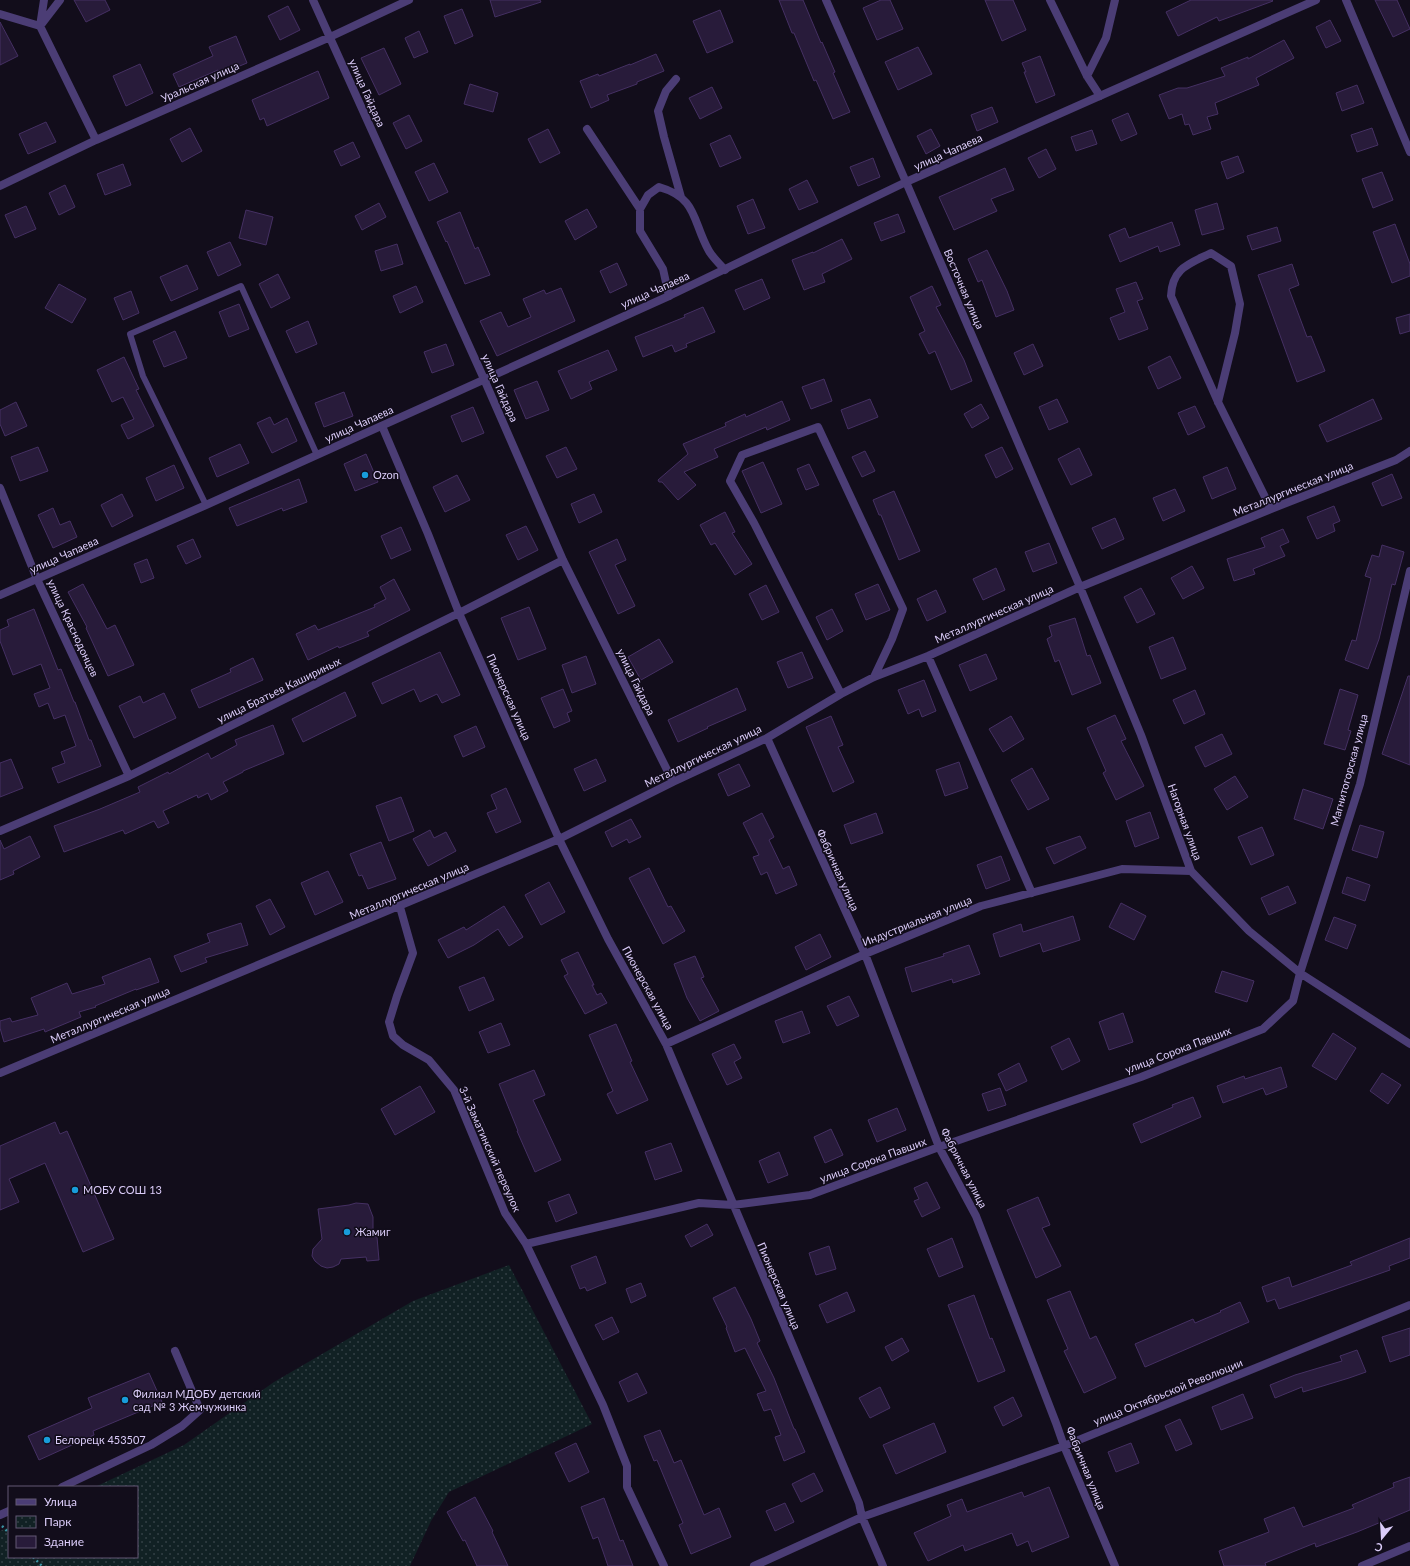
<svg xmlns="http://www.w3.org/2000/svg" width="1410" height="1566" font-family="Lato,sans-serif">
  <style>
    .park { fill: url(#park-dots) }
    .building { fill: #281b3a; stroke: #453063 }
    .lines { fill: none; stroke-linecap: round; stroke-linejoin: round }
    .path { stroke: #3991a1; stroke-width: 2.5; stroke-dasharray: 2 3; stroke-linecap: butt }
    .service { stroke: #4b3d75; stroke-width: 6 }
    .minor { stroke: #4b3d75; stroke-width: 8 }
    .tertiary { stroke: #4b3d75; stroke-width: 8 }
    .poi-dot { fill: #189dda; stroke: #120d1b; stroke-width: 1.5 }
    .labels { text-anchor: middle; stroke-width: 3; stroke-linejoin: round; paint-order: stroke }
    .street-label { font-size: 11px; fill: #dbccf9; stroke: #120d1b }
    .poi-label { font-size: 11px; fill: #dbccf9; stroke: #120d1b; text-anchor: start }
  </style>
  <defs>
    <pattern id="park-dots" width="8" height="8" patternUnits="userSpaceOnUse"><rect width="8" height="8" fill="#112124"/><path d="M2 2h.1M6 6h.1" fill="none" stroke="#334045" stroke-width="1.8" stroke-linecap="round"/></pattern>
  </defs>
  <rect width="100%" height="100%" fill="#120d1b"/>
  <path class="park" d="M509,1265L592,1424L449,1492L431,1521L410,1566H0V1531L9,1527V1557H137V1487H95L184,1445L274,1382L413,1301Z"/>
  <path class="building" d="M74,0H105L110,10L86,22Z
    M490,0H540L541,2L495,17Z
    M779,0H803L821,43L822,42L835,72L833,73L850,112L833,119L816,80L814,81L794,33H792Z
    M881,0H890L903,29L877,40L863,8Z
    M985,0H1013L1026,30L1002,41Z
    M1191,0H1272L1273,1L1219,21L1217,17L1178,36L1166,12Z
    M1375,0H1397L1410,29L1393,37Z
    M288,6L300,30L280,40L268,16Z
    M462,9L473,36L455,44L444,16Z
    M720,10L733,42L707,53L693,21Z
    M1330,20L1341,41L1326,48L1316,27Z
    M0,22L18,56L0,65Z
    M419,31L428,52L414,58L405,38Z
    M236,36L247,63L220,74L218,70L179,87L173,74L213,56L209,47Z
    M1284,40L1294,58L1256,78L1259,85L1215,103L1218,114L1207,117L1211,129L1193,135L1189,124L1185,125L1182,114L1169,119L1159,95L1178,88H1187L1225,76L1221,68L1248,57V59Z
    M918,47L932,74L898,90L885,62Z
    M384,48L401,84L379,95L361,58Z
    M656,54L664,71L637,82V84L607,95L609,100L591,108L580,81L598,74L599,76L630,64V65Z
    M1040,56L1055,95L1036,103L1024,72H1026L1022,63Z
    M140,64L153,93L126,106L113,76Z
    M318,71L329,98L267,126L264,118L260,120L252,100Z
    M470,84L498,93L493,112L464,104Z
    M1357,85L1364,103L1342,111L1336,93Z
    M712,87L722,108L700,119L689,98Z
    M992,107L998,122L977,131L971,115Z
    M1128,113L1137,134L1121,141L1112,120Z
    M409,115L422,141L406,149L393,123Z
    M46,122L56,142L28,154L19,134Z
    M190,128L202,151L182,162L170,139Z
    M1372,128L1378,145L1357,152L1351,135Z
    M548,129L560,153L540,163L528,139Z
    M931,129L940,146L926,154L917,136Z
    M1092,130L1097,144L1076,151L1071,137Z
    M730,135L741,158L720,167L710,144Z
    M353,142L360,157L341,166L334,151Z
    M1046,149L1056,169L1039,178L1028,158Z
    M1238,156L1244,172L1227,179L1221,162Z
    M873,158L880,177L858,186L850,167Z
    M434,163L448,192L429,201L415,172Z
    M123,164L131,185L105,195L97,174Z
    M1005,168L1014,190L991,199L997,211L954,230L939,197Z
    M1382,172L1393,200L1373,208L1362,179Z
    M807,180L818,202L799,210L789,189Z
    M65,185L75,207L59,215L49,193Z
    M753,199L765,228L748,234L737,206Z
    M379,203L386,217L362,230L355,216Z
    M1217,203L1224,229L1202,235L1195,210Z
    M26,206L36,229L15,238L5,215Z
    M587,209L597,227L575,240L565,221Z
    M246,210L273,217L266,245L239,238Z
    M460,212L475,249L478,247L490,275L465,284L447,241L446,242L437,222Z
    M898,214L905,232L881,241L874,223Z
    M1172,222L1180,245L1160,252L1158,246L1120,262L1109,235L1125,228L1129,238Z
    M1395,224L1410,264V276L1392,283L1373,232Z
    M1277,227L1281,241L1252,250L1247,236Z
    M842,239L852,259L822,274L825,282L804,290L792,260L813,252V253Z
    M230,242L241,265L218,276L207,252Z
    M397,244L403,264L381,271L375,251Z
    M987,250L1007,291L1014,310L996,317L982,280L978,282L968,259Z
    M617,263L627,285L610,293L600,271Z
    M1292,264L1299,285L1289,289L1307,337L1311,336L1325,371L1297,382L1258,275Z
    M187,265L198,289L171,301L160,277Z
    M278,274L290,298L271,308L259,284Z
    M762,279L770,298L744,310L735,290Z
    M1136,282L1143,299L1137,301L1148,329L1119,340L1110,318L1125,312L1116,289Z
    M59,284L86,299L72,323L45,308Z
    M416,286L423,302L400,313L393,296Z
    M932,286L941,305L936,307L964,360L972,381L951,390L935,351L929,354L919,334L925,331L910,297Z
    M561,288L575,321L497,356L480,321L501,312L508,327L531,317L523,299L544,290L546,294Z
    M131,291L139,313L123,320L114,298Z
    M239,304L249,329L229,337L219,312Z
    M703,307L715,332L686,344L687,347L675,352L672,345L643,357L635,337L685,317L684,315Z
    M1410,314V331L1400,334L1396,318Z
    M308,321L317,344L296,353L286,331Z
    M175,331L187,358L164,367L153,341Z
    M446,344L454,365L432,373L424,352Z
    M1033,344L1043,366L1024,375L1014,353Z
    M608,350L617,370L589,382L592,389L571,399L558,371Z
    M1170,356L1181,378L1158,389L1148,367Z
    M124,357L139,389L136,390L154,426L128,439L121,425L134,419L123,397L112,402L97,370Z
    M824,379L832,401L811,409L802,387Z
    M537,381L549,410L526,419L514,390Z
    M344,392L353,416L324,427L315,403Z
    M870,399L878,417L848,429L841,410Z
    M1057,399L1068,422L1049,430L1039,407Z
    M1373,399L1382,419L1327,442L1319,425Z
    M782,401L790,420L767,430L766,427L714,449L718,457L684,472L696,485L678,500L662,482H659L658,480L688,454L683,444L726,426L725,423L745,414L746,417Z
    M16,402L27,426L5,436L0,424V410Z
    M981,404L989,418L972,428L964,414Z
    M1195,406L1205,427L1188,435L1178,413Z
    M473,407L484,433L462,442L451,416Z
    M270,417L274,425L287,418L297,441L272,453L257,423Z
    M240,444L249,463L217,477L209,458Z
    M38,447L48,471L20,481L11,457Z
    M566,447L577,469L557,478L546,456Z
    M1002,447L1013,469L996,478L985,455Z
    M1079,448L1092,475L1071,485L1058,459Z
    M865,451L875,471L862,477L852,457Z
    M366,454L378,482L355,491L344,464Z
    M763,462L782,504L761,513L742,471Z
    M809,464L819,485L806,490L797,469Z
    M174,465L184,488L156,501L146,478Z
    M1227,467L1236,489L1212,499L1203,477Z
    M1392,474L1402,498L1382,506L1372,483Z
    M457,475L470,500L445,512L433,487Z
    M299,479L307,502L283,511L282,508L237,526L229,508Z
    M1175,489L1185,511L1163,521L1153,498Z
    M894,491L920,551L899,560L881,515H879L873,500Z
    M122,494L133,516L112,527L101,505Z
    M594,494L602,512L579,523L571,504Z
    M1334,506L1340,521L1333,524L1335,531L1317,539L1307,517Z
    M53,508L60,525L70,521L77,537L53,548L38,515Z
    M725,512L735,532L732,533L752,564L735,575L715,543L711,545L700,525Z
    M1115,518L1124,539L1102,549L1092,528Z
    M526,526L538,550L518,560L506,535Z
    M401,527L411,550L391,559L381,536Z
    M1283,529L1289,542L1280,546L1285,556L1253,569L1255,574L1234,581L1227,559L1265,547L1261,538Z
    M193,539L201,557L186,564L177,546Z
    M617,539L626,560L615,565L635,606L618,614L589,552Z
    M1049,543L1057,563L1033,572L1025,552Z
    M1382,545L1404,552L1395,585L1392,584L1379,639L1368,669L1345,660L1352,640L1356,641L1371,578L1365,576L1372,555L1379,557Z
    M147,559L154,578L141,583L134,564Z
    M1192,566L1204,588L1183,599L1171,578Z
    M996,568L1005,590L983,600L973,579Z
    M394,579L410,610L367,632L369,636L339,648L338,646L308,660L296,634L315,625L318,630L375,607L374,605L386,599L380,587Z
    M83,584L107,629L115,625L134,665L108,676L86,628L87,627L68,592Z
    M878,584L890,610L866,620L855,594Z
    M766,585L779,612L762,620L749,594Z
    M1141,588L1155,614L1137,623L1124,597Z
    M936,590L946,612L927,621L917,599Z
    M529,607L546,649L518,660L501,618Z
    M34,609L58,670L61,669L74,702H75L89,740H91L101,766L58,783L52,768L65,763L61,752L76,746L65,715L54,719L48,703L39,707L34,694L50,688L41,664L13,675L0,641V630L9,626L7,620Z
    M832,609L843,631L827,640L816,617Z
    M1075,618L1087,656L1090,655L1101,683L1072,695L1059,660L1055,662L1047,639L1052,636L1049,626Z
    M1173,637L1186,669L1161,679L1149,647Z
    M659,639L673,662L641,680L628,657Z
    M440,652L460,695L442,703L437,694L420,702L414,689L382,704L372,683Z
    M802,652L813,678L788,688L777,662Z
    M986,654L997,679L970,691L959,665Z
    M586,656L596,684L572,693L562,665Z
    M253,658L263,680L199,708L191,690L231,672L230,669Z
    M1408,676H1410V765L1382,754Z
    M924,680L936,711L922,717L919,709L908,714L898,690Z
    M737,688L746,710L707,727L708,728L678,742L668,720Z
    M563,689L572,711L567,713L570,721L554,728L541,698Z
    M1340,689L1358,695L1348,730L1351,731L1345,750L1324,744Z
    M1195,690L1205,714L1184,724L1173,700Z
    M345,692L356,716L303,742L292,719Z
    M164,693L176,718L134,738L119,706L140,696L143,703Z
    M1115,715L1126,739L1121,741L1144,786L1116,800L1103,773L1106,771L1087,728Z
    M831,716L843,745L838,747L854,782L833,792L806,727Z
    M1011,716L1024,739L1003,752L989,729Z
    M273,725L284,754L243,771V772L223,782L228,791L211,800L208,793L198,798L197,795L163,811L169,823L158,828L154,821L125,834L123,830L64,852L54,826L100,809L140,792L138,787L168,772L169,774L208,753L211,759L237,745L235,740Z
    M476,726L485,747L463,757L454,736Z
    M1222,734L1232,754L1205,767L1195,747Z
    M11,759L23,788L0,797V763Z
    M596,759L606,781L584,791L574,769Z
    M959,762L968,788L945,796L936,770Z
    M739,764L750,786L728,796L718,774Z
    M1032,768L1049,799L1028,810L1011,780Z
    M1235,776L1248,797L1227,810L1214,789Z
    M506,788L521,822L496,833L487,813L497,809L491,795Z
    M1303,789L1333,799L1323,829L1294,819Z
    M401,797L414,831L389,841L376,806Z
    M1150,812L1159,838L1135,847L1126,821Z
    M762,813L774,837L769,840L783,869L789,866L797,885L776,894L767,872L761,875L753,857L759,855L743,823Z
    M876,813L883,833L851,844L844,825Z
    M631,819L641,837L629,843L627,839L612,847L605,832Z
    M1360,825L1384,832L1377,858L1352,850Z
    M1262,827L1274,855L1251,865L1238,837Z
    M430,830L434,838L446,832L456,851L428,866L413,839Z
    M30,836L40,857L13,871L14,874L0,880V840L4,849Z
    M1080,836L1086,848L1054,864L1046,848Z
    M381,842L396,879L368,889L362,875L359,876L350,854Z
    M1001,856L1010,880L986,889L977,865Z
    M649,868L668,907L671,906L685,931L663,944L629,878Z
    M328,871L343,902L315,915L301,883Z
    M1347,877L1370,885L1365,901L1342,893Z
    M549,882L565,912L541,925L525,895Z
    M1288,886L1296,903L1269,915L1261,898Z
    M270,899L285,927L270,935L256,906Z
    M1121,903L1146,916L1134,940L1109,927Z
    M504,906L523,937L509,946L498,929L474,945L448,958L438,940L464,927L466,930Z
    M1073,916L1080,940L1043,952L1040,943L1000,957L993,934L1021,924L1023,932Z
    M1334,917L1356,925L1347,949L1325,940Z
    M241,923L248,945L205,958L207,962L181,972L174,956L210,942L207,934Z
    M820,934L831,957L806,970L795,947Z
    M969,945L980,974L953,983L952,979L912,992L905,968L944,956L943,954Z
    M578,952L594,985H592L597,995L601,993L607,1003L585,1014L564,976L568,974L561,960Z
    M695,956L704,977L701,978L719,1011L700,1021L687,998L674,964Z
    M150,958L159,982L136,990V989L95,1006L96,1007L79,1012L81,1017L45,1032L44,1029L4,1042L0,1028V1021L10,1018L12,1022L38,1015L31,998L67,983L72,994L105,984L102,977Z
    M1222,971L1254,981L1247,1002L1215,992Z
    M484,977L494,1000L469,1011L459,987Z
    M849,996L859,1016L837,1026L827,1006Z
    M802,1011L810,1033L783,1043L775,1021Z
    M1123,1013L1133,1042L1109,1050L1099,1022Z
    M501,1023L510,1045L488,1053L479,1032Z
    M616,1024L632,1061L630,1062L648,1100L617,1114L607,1094L613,1091L589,1035Z
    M1333,1033L1356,1048L1336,1080L1312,1066Z
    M1069,1038L1080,1061L1062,1070L1051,1047Z
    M734,1044L741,1058L734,1062L742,1078L727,1085L712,1054Z
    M1019,1063L1027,1081L1006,1091L998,1074Z
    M1281,1067L1287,1087L1266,1095L1263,1088L1223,1103L1217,1086L1244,1076L1245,1079Z
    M534,1070L545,1095L533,1100L561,1160L535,1172L517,1131H518L499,1084Z
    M1382,1073L1401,1085L1388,1104L1370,1091Z
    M420,1086L435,1112L395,1135L381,1109Z
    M1000,1088L1006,1105L988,1111L982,1094Z
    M1193,1097L1201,1117L1141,1143L1133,1124L1173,1107L1172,1105Z
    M897,1108L906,1130L877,1142L868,1120Z
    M55,1122L60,1134L67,1131L114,1239L83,1252L45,1163L9,1179L19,1202L0,1210V1146Z
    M831,1129L843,1155L825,1163L814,1137Z
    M671,1143L682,1171L655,1180L645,1152Z
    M779,1152L788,1175L768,1183L759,1161Z
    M927,1182L940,1208L922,1217L914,1201L919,1199L914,1188Z
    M569,1194L577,1213L556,1222L548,1202Z
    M1038,1197L1050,1225L1042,1228L1061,1266L1036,1278L1007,1210Z
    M356,1203L368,1204L373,1217V1236L377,1237L379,1260L367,1261L366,1257L341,1259L339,1264L333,1267L327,1268L321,1266L315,1261L312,1256L313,1249L322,1239L318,1209L349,1205Z
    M707,1224L713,1235L691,1247L685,1236Z
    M952,1238L963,1267L939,1277L927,1249Z
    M1410,1238V1258L1389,1266L1390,1270L1279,1309L1275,1299L1267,1302L1262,1287L1289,1277L1292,1287L1352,1265L1350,1262Z
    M829,1246L836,1269L816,1275L809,1253Z
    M596,1256L606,1283L587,1291L585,1287L580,1289L571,1266Z
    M641,1283L646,1296L631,1303L626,1289Z
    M735,1287L751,1319L760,1341L757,1343L774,1378L794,1429H795L805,1452L784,1461L775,1437L781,1435L771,1409L764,1411L757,1394L766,1391L745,1348L735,1352L726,1328L727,1327L713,1298Z
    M1070,1291L1090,1339L1096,1336L1116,1378L1084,1393L1064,1351L1068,1349L1047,1300Z
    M847,1292L855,1311L827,1323L819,1305Z
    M974,1295L990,1339L992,1338L1005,1371L978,1382L948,1305Z
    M1240,1302L1249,1322L1145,1367L1135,1344L1193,1319L1195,1323L1221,1312L1220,1311Z
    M612,1317L619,1332L603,1340L595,1325Z
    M1410,1328V1355L1390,1362L1382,1337Z
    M902,1338L909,1351L892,1361L885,1347Z
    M1357,1350L1366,1372L1349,1378L1303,1392L1302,1387L1275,1398L1270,1385L1295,1375L1342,1361L1340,1356Z
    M149,1373L162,1402L93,1431L94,1435L39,1460L28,1436L92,1408L88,1398Z
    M637,1373L647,1393L628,1402L619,1382Z
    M880,1387L890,1408L870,1418L859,1398Z
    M1243,1394L1253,1418L1221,1430L1212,1407Z
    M1013,1397L1022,1416L1003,1426L994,1407Z
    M1180,1419L1192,1444L1176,1451L1165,1426Z
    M934,1423L946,1452L896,1474L883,1445Z
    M660,1430L674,1463L681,1460L704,1515L719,1508L731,1537L691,1554L679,1525L683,1523L657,1460L654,1461L644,1436Z
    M576,1443L589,1472L569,1482L555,1453Z
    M1131,1443L1139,1463L1116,1472L1108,1452Z
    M814,1473L823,1491L801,1502L792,1484Z
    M1410,1477V1510L1357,1532L1316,1547L1315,1543L1265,1563L1266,1566H1224L1219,1551L1269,1532L1264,1519L1294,1507L1303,1527L1354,1508L1352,1505L1394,1487L1393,1483Z
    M1049,1487L1069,1537L1032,1552L1028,1541L1017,1546L1012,1533L965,1551L963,1545L928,1561L914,1533L951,1516L947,1505L962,1499L967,1512L1022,1492L1024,1497Z
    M475,1497L493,1531L492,1532L508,1566H477L465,1540L463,1541L447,1512Z
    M604,1498L620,1541L623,1540L633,1566H608L598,1537L593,1539L581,1507Z
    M785,1503L794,1522L775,1531L766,1511Z"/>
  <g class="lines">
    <path class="path" d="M2,1526L9,1533
      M33,1557L42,1566"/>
    <path class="service" d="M206,505L143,376L130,334L241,286L317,455"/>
    <path class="minor" d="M44,0L40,26L96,140
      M313,0L484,379L563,560L673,782
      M826,0L906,182L1080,587L1141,735L1191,871L1249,931L1300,973L1410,1044
      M1050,0L1087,76L1100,96
      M1346,0L1410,152
      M0,14L40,26L60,0
      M1087,76L1106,38L1115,0
      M676,79L666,91L658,111L664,137L681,197
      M587,129L640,209
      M0,186L96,140L330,37L409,0
      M669,296L663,269L640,231V209L648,195L659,187C698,198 692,221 709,251C713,258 720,264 725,270
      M1218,402L1235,333L1240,304L1231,266L1211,253C1189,264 1172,268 1171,296L1218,402L1271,509
      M382,426L428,534L459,613L559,839L608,939L666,1044L859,1503L862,1517L883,1566
      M0,488L37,579L129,776
      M928,656L1032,893
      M841,694L754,523L730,481L742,455L818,427L903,609L892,639L874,677
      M767,738L865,954L939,1147L976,1216L1056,1423L1064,1446L1115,1566
      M0,831L129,776L459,613L563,560
      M400,907L413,953L397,996L389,1022L393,1036L403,1045L429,1060L454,1090L505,1213L526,1244L603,1405L627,1466V1487L664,1566
      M666,1044L865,954L981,906L1122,869L1191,871
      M0,1073L559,839L673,782L767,738L841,694L874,677L928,656L1080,587L1271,509L1396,460L1410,451
      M526,1244L699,1203L733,1205L810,1195L939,1147L1141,1077L1263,1029L1293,1001L1300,973L1360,784L1410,571
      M62,1487L151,1445L182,1426L200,1410L175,1351
      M0,1515L9,1511
      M754,1566L862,1517L1064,1446L1410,1305
      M1362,1566L1410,1546"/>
    <path class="tertiary" d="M0,595L206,505L669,296L906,182L1316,0"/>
  </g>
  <g class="poi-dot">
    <circle cx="365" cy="475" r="4"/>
    <circle cx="75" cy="1190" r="4"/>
    <circle cx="347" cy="1232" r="4"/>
    <circle cx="125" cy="1400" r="4"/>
    <circle cx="47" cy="1440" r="4"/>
  </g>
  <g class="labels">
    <g class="street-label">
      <text transform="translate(200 82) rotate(-24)" y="4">Уральская улица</text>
      <text transform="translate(367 93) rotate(66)" y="4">улица Гайдара</text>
      <text transform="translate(948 152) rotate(-24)" y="4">улица Чапаева</text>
      <text transform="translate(964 289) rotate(67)" y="4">Восточная улица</text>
      <text transform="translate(655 290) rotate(-24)" y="4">улица Чапаева</text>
      <text transform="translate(500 388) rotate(66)" y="4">улица Гайдара</text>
      <text transform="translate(359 424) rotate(-24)" y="4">улица Чапаева</text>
      <text transform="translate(1293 489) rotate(-22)" y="4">Металлургическая улица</text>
      <text transform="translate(64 555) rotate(-24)" y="4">улица Чапаева</text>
      <text transform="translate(994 614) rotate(-24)" y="4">Металлургическая улица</text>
      <text transform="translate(73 628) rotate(65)" y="4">улица Краснодонцев</text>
      <text transform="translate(636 682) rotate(64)" y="4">улица Гайдара</text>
      <text transform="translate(279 690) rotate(-26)" y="4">улица Братьев Кашириных</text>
      <text transform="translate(509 697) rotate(66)" y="4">Пионерская улица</text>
      <text transform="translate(703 756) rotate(-26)" y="4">Металлургическая улица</text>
      <text transform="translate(1349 770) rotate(-75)" y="4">Магнитогорская улица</text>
      <text transform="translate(1185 822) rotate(70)" y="4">Нагорная улица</text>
      <text transform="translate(838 870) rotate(66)" y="4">Фабричная улица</text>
      <text transform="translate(409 891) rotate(-23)" y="4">Металлургическая улица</text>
      <text transform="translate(917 921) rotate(-22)" y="4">Индустриальная улица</text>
      <text transform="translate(648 988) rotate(61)" y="4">Пионерская улица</text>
      <text transform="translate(110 1015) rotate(-23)" y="4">Металлургическая улица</text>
      <text transform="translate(1178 1050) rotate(-21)" y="4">улица Сорока Павших</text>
      <text transform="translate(490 1149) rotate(66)" y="4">3-й Заматинский переулок</text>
      <text transform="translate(873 1160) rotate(-20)" y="4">улица Сорока Павших</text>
      <text transform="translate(964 1168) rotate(63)" y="4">Фабричная улица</text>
      <text transform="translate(779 1286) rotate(67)" y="4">Пионерская улица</text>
      <text transform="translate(1168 1392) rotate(-22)" y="4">улица Октябрьской Революции</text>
      <text transform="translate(1086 1468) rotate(68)" y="4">Фабричная улица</text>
    </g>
    <g class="poi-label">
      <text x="373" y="479">Ozon</text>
      <text x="83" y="1194">МОБУ СОШ 13</text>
      <text x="355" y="1236">Жамиг</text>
      <text x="133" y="1398">Филиал МДОБУ детский<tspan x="133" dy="13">сад № 3 Жемчужинка</tspan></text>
      <text x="55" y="1444">Белорецк 453507</text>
    </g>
  </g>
  <rect x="8" y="1486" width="130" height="72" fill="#120d1b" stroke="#625974"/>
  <rect x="16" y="1499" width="20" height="6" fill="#4b3d75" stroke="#625974"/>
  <text x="44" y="1506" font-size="12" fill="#dbccf9">Улица</text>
  <rect x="16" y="1516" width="20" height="12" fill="url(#park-dots)" stroke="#625974"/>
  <text x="44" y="1526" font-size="12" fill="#dbccf9">Парк</text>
  <rect x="16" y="1536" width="20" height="12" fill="#281b3a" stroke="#625974"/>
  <text x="44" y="1546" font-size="12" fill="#dbccf9">Здание</text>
  <g transform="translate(1382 1538) rotate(198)" stroke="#120d1b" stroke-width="3" paint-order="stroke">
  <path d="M0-3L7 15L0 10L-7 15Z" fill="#dbccf9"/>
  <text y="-6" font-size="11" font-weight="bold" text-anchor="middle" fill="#dbccf9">С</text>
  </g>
</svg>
